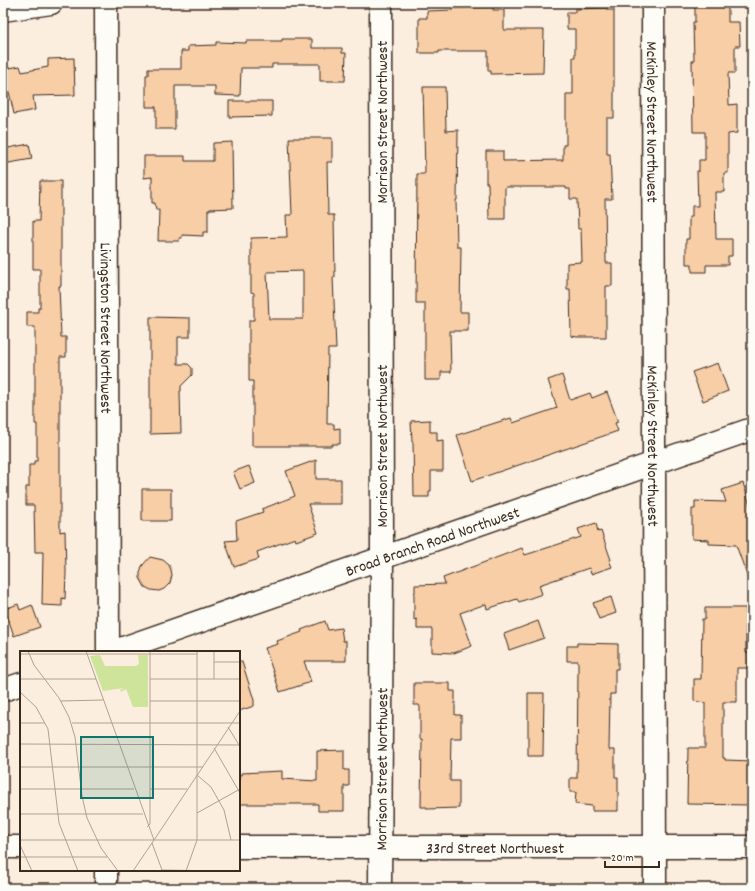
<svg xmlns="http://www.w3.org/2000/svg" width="755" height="891" font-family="Dekko,sans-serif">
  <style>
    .building { fill: #f8cea7; stroke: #3b2a1e; fill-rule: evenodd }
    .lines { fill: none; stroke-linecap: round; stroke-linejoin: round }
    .minor-casing { stroke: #3b2a1e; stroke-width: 25 }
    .minor { stroke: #fdfcf7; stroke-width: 22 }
    .labels { text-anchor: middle; stroke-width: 4; stroke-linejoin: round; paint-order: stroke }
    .street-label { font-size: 16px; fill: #3b2a1e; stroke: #fdfcf7 }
    .inset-road { fill: none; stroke: #afa092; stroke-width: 1 }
    .view { fill: #0f766e; fill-opacity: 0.15; stroke: #0f766e; stroke-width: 2 }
    .inset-edge { fill: none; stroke: #3b2a1e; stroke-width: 2 }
  </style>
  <rect width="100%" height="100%" fill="#fceedf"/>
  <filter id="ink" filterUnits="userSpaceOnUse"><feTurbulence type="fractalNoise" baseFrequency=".025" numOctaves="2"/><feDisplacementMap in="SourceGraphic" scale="8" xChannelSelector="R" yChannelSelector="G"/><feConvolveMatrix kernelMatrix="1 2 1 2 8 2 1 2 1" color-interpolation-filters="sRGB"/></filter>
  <g filter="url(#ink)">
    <path class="building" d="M695,3H728V22H739L740,46H735V73H728L729,105L737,104V133L728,134V173H724V192H715L716,239H732V256H728V265H706V272H692V264H686V239H689V217H692V206H698L697,171H699V160H705V132H693L692,61H694L693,22H695Z
      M493,7V10H504V30H544L543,73L491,74V71H488V51H439V53H419V18H427V11L453,10V8Z
      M607,8V10H614V118H607V154H610L612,199H605L606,263H612V286H606V337H577L571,336L570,289H567V263L582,262L581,229H578L577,199H570V189H566V187H505V219H489L488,183H486V151H503V161L563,160V145H566V94H573V57H575V29H567V12H575V9Z
      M282,39H312V48H342V53H346L345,81H320V64H272V68H241L240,96L215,95V86H175V129H156V107H146V75H148V69H181V51H188V46L216,45V42L246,43V41H282Z
      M74,58L75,95L33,96L35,110L14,114L4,69L20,66L22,72L48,67V59Z
      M423,87H445L446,131L458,130V133L457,200H456L457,247H461L460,312H468V331H450L451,372H441V380H425V303H416L417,174H424L425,173Z
      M229,101H272V116L229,117Z
      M289,138H332V162H327L328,215H334L335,277H333L336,349H328L327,424H334V429L340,428V444H332V446H252V428H253V381H249V320H254V293L251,292V238L287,237L286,215H292ZM303,271V319H269L267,272Z
      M232,142L233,208L210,209V210H208V232H203V236L182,235V238H179V241H158L159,210H156L155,203H152V177L144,178V156H185V161H213V143Z
      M29,144L32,159L3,164V149Z
      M40,181H61V286H59L61,337H66V357H60V532L65,531L66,572L65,599L62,598V606L42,605L43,552H35L34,505H26V487H29V465H34V461H37V424H35V327H27V312H38V308H40V269H33V221H39Z
      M150,317L190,318V337H178V364H188L192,368V375L181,386V391H180L181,433L150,434Z
      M718,363L728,391L703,401L692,372Z
      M562,375L570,400L590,393L592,398L607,392L618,422L615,423L618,431L472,481L457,435L511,418L513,423L557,408L548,380Z
      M430,420V432H437V441L443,440V471H431V491H429V497H414L413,442H412L411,421Z
      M316,460V479H341V504H308L318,533L296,541L295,538L257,552L259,559L234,567L225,541L237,540L236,521L263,512L262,509L295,496L286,471Z
      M249,466L255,483L240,489L233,472Z
      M743,483L752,511V584H750L736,545L709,544V540L692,539V509H695V501L726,502L722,490Z
      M142,489H171V521H142Z
      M596,523L598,532L601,531L611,560H609L612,567L591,574L589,568L539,585L542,594L519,602L517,599L487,609L486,604L460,613L472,646L454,653L432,652V629H417V619L414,620V593H415V585L445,584L443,578L522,548L525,555L581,537L578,529Z
      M150,557L163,560L169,565L171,570L172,575L170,583L164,589L159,591L151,590L145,587L140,578V573L142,566Z
      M611,597L616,613L599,619L593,603Z
      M18,604L20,610L32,605L40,627L14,636L5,609Z
      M705,608H746V653H749L748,668H737V702H723V758H725V760L752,761V805L687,804L688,748H705V703L694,701V679H701L702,619H705Z
      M325,621L328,630L341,628L343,641H346V661H304L311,682L280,692L265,648L278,644L277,641L302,632L301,630Z
      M538,621L544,638L509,650L504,634Z
      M577,643L618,644V669H615V694H610L609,750H615V777H618V811H592V806L575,804L576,792H570V778H577L578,670V661H567V646H577Z
      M239,662H242L254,700V706L239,711Z
      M414,683H450V691H455V715H461V738H451L450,781H459V808L427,809V807H421L422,739H420V707L419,705H414Z
      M528,693H544L543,756H528Z
      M344,750V770H349V786H344V811H318V804H239V775H241V773L282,771V779L317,781V751Z"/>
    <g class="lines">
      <defs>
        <g id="minor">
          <path id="s1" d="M106,3L108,652"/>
          <path id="s2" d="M653,3L655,888"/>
          <path d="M3,10L51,3"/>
          <path id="s3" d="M112,652L752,429"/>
          <path d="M3,690L21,684"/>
          <path d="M3,847H21"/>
          <path id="s4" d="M239,847H752"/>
          <path d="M106,870V888"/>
          <path id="s5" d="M380,888L382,558L381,3"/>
        </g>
      </defs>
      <use href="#minor" class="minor-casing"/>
      <use href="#minor" class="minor"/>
    </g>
  </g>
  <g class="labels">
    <g class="street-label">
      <text transform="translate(381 122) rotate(-90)" y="6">Morrison Street Northwest</text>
      <text dy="6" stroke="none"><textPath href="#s2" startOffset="119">McKinley Street Northwest</textPath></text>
      <text dy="6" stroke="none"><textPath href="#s1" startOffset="325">Livingston Street Northwest</textPath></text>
      <text dy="6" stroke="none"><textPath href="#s2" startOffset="443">McKinley Street Northwest</textPath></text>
      <text transform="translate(381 446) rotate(-90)" y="6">Morrison Street Northwest</text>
      <text dy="6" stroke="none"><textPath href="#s3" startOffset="339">Broad Branch Road Northwest</textPath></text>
      <text dy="6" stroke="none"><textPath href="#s5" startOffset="119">Morrison Street Northwest</textPath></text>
      <text dy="6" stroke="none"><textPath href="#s4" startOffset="256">33rd Street Northwest</textPath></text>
    </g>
  </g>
  <g transform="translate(20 651)">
    <rect width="220" height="220" fill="#fceedf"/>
    <path d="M80,4L85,15H116L119,13L118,4H128V56H113L106,38L101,41L100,39L104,37L83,40L70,5Z" fill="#cde49a"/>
    <path class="inset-road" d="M8,0L14,14L39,47L49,66L55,86L62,145L67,167L81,197L98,220M66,0L134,189L220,60M194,0V28M0,3H177M194,11H220M0,28H76M130,28H220M0,41L16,56L28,78L39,172L58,220M41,50L83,49M130,50H220M0,72H25M52,72H220M208,76L219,94M0,93L220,94M194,97L220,142M0,116H183M177,124L191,136L204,159L211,189M0,138H114M130,138H167M177,162L220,138M0,163H123M127,176L130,173V0M0,189H220M132,192L142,219M0,194L12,220M0,206H87M142,219L203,220M113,220L134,189M166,220L177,189V0"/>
    <path class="view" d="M61,86H133V147H61Z"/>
    <rect width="220" height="220" class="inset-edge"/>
  </g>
  <rect width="755" height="891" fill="none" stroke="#fdfcf7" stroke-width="16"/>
  <rect x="8" y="8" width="739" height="875" fill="none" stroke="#3b2a1e" stroke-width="1.5" filter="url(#ink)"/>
  <path d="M605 861v6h54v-6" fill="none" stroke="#3b2a1e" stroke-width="2"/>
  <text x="611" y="861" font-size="12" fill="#3b2a1e" stroke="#fdfcf7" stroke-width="3" paint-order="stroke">20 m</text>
</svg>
